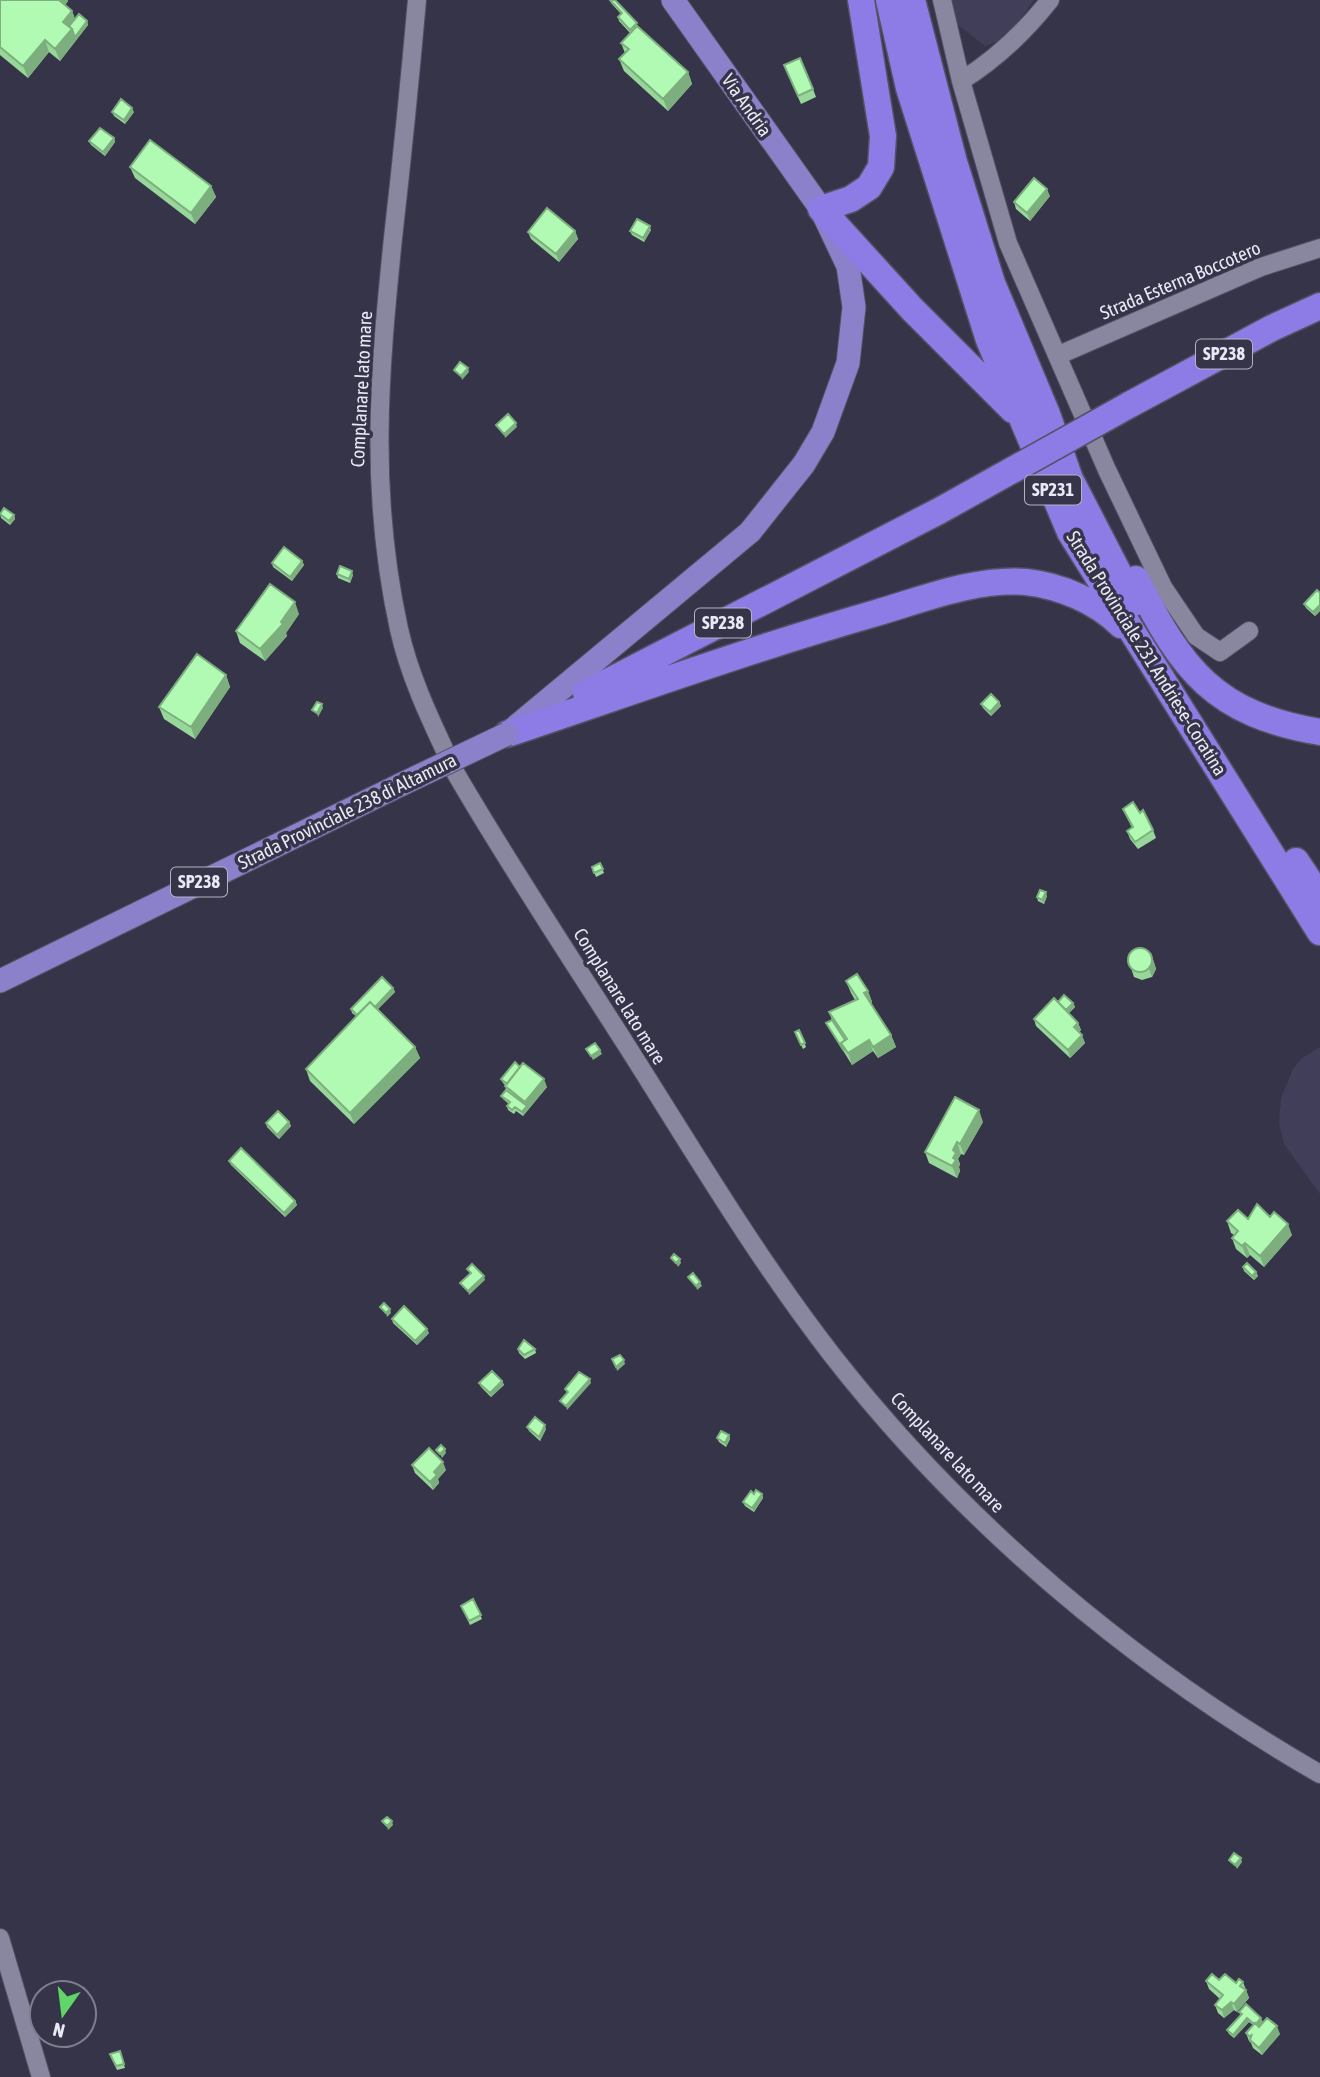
<svg xmlns="http://www.w3.org/2000/svg" width="1320" height="2077" font-family="'Asap Condensed',sans-serif">
  <style>
    .built { fill: #403e58 }
    .lines { fill: none; stroke-linecap: round; stroke-linejoin: round }
    .minor-casing { stroke: #535163; stroke-width: 20 }
    .major-casing { stroke: #535163; stroke-width: 25 }
    .highway-casing { stroke: #535163; stroke-width: 29 }
    .minor { stroke: #8987a0; stroke-width: 18 }
    .major { stroke: #8b80ca; stroke-width: 23 }
    .highway { stroke: #8d7be6; stroke-width: 26 }
    .major-bridge-casing { stroke: #535163; stroke-width: 25; stroke-linecap: butt }
    .highway-bridge-casing { stroke: #535163; stroke-width: 29; stroke-linecap: butt }
    .major-bridge { stroke: #8b80ca; stroke-width: 23 }
    .highway-bridge { stroke: #8d7be6; stroke-width: 26 }
    .wall { fill: #98d79a }
    .shaded-wall { fill: #7caf7d }
    .building { fill: #b1fab3; stroke: #7caf7d; stroke-width: 2 }
    .labels { text-anchor: middle; stroke-width: 7; stroke-linejoin: round; paint-order: stroke }
    .shield { fill: #363449; stroke: #b3b3c2; stroke-width: 2 }
    .shield-label { font-size: 18px; font-weight: bold; fill: #e9e9f6 }
    .street-label { font-size: 19px; fill: #e9e9f6; stroke: #363449 }
  </style>
  <rect width="100%" height="100%" fill="#363449"/>
  <path class="built" d="M952,0H1034L1006,38L985,46L957,24Z
    M1320,1047V1194L1284,1144L1279,1123L1281,1098L1293,1069L1302,1058Z"/>
  <g class="lines">
    <defs>
      <path id="minor" d="M417,0C410,79 402,159 393,238C379,375 369,492 399,629C410,679 433,725 455,772C509,865 569,955 627,1046C693,1150 756,1257 832,1355C964,1524 1134,1667 1320,1774
        M942,0L961,81L1008,243L1107,470L1163,587L1196,636L1220,652L1249,631
        M961,81C996,59 1024,33 1050,0
        M1059,355L1261,267L1320,248
        M0,1938L41,2077"/>
      <path id="major" d="M512,730L750,532L804,464L823,432L848,363L854,307L848,266L821,209L673,0
        M0,981L400,785"/>
      <path id="highway" d="M861,0L883,136L881,167L869,187L851,199L821,209L912,309L1013,410
        M889,0L909,88L989,340L1070,532L1320,932
        M912,0L954,162L992,283L1047,414L1070,479L1134,603
        M1129,405L1272,328L1320,306
        M1136,579C1182,670 1214,714 1320,732
        M586,693L939,511
        M507,734C629,693 751,649 876,613C924,599 975,578 1026,582C1061,586 1096,601 1121,625
        M1296,861L1320,897"/>
    </defs>
    <use href="#minor" class="minor-casing"/>
    <use href="#major" class="major-casing"/>
    <use href="#highway" class="highway-casing"/>
    <use href="#minor" class="minor"/>
    <use href="#major" class="major"/>
    <use href="#highway" class="highway"/>
    <defs>
      <path id="major-bridge" d="M400,785L507,734"/>
      <path id="highway-bridge" d="M939,511L1129,405"/>
    </defs>
    <use href="#major-bridge" class="major-bridge-casing"/>
    <use href="#highway-bridge" class="highway-bridge-casing"/>
    <use href="#major-bridge" class="major-bridge"/>
    <use href="#highway-bridge" class="highway-bridge"/>
  </g>
  <path class="wall" d="M0,0L68,1L65,5L72,11L75,19L87,21L88,25L60,61L49,52L28,78L0,55Z
    M610,0L688,72L692,84L668,111L624,71L619,59L625,53L621,43L630,33L619,21L618,17L621,14L611,3Z
    M784,65L813,89L816,97L801,104Z
    M112,112H134L125,124L114,116Z
    M114,138L115,142L105,156L91,145L89,141Z
    M130,167L211,186L216,197L195,224L135,178Z
    M1050,196L1030,221L1016,209L1014,202Z
    M651,230L644,242L632,235L630,231Z
    M575,231L578,239L559,262L531,239L528,232Z
    M0,513L14,515L15,519L10,525L1,518Z
    M302,561L304,565L292,581L273,567L272,563Z
    M337,574L353,575L350,583L338,578Z
    M1320,593V611L1315,616L1306,608L1304,604Z
    M299,614L286,633L287,636L265,661L240,643L236,631Z
    M226,675L230,687L195,739L164,719L159,707Z
    M999,702L1001,706L991,716L983,708L981,704Z
    M1123,809L1153,830L1156,838L1138,849L1130,839L1127,831L1132,828Z
    M600,863L604,873L596,877L592,867Z
    M1047,896L1044,904L1038,901L1037,897Z
    M1151,953L1156,969L1152,977L1142,980L1134,977L1128,959Z
    M846,981L868,991L872,1002L871,1003L891,1035L896,1047L878,1058L873,1051L852,1065L826,1023L832,1020L829,1012L855,1000L851,993Z
    M393,988L395,992L378,1009L415,1047L420,1058L354,1124L310,1081L306,1069L356,1016L352,1013L351,1009Z
    M1058,1002L1073,1003L1075,1007L1069,1013L1078,1023L1081,1030L1079,1032L1085,1043L1070,1058L1036,1026L1034,1019Z
    M799,1030L806,1047L803,1049L795,1032Z
    M501,1079L547,1087L523,1116L516,1111L514,1114L508,1110L507,1106L509,1104L503,1099L501,1096L506,1090L505,1085L503,1083Z
    M289,1122L291,1126L279,1139L267,1127L266,1123Z
    M983,1122L964,1155L961,1154L958,1159L960,1164L959,1167L960,1171L957,1178L929,1163L925,1152Z
    M229,1161L295,1201L297,1205L285,1217L231,1165Z
    M1270,1217L1292,1235L1264,1267L1250,1255L1247,1258L1236,1249L1232,1238L1234,1235L1231,1233L1227,1221Z
    M1243,1267L1256,1272L1258,1276L1254,1280L1244,1271Z
    M392,1319L429,1333L417,1345L393,1323Z
    M518,1349H535L536,1353L525,1359L519,1353Z
    M502,1381L504,1385L491,1397L481,1387L479,1383Z
    M527,1427L546,1429L540,1441L529,1431Z
    M729,1435L730,1439L726,1447L719,1442L717,1438Z
    M412,1465L446,1470L438,1479L439,1483L433,1490L415,1473Z
    M754,1494H762L763,1498L754,1512L745,1506L743,1502Z
    M473,1599L482,1619L470,1625L461,1606Z
    M1219,1980L1236,1983L1243,1982L1249,1998L1237,2012L1234,2010L1224,2018L1218,2013L1215,2005L1220,1999L1209,1989L1206,1981Z
    M1239,2012L1263,2022L1259,2026L1280,2034L1262,2055L1253,2048L1251,2043L1249,2041L1246,2033L1253,2025L1249,2022L1234,2038L1229,2034L1227,2030L1241,2015Z
    M120,2051L125,2068L117,2070L110,2054Z"/>
  <path class="shaded-wall" d="M57,0H68V1L61,10Z
    M72,11L76,22L69,32L63,22Z
    M87,21L88,25L60,61L55,49L72,29Z
    M45,40L49,52L28,78L23,66Z
    M688,72L692,84L668,111L663,99Z
    M132,108L134,112L125,124L124,120Z
    M114,138L115,142L105,156L103,152Z
    M211,186L216,197L195,224L191,213Z
    M1047,189L1050,196L1030,221L1027,213Z
    M650,226L651,230L644,242L643,238Z
    M575,231L578,239L559,262L556,254Z
    M468,368L469,372L462,380L461,376Z
    M516,423L517,427L505,438L504,434Z
    M14,515L15,519L10,525L9,521Z
    M302,561L304,565L292,581L290,577Z
    M352,571L353,575L350,583L349,579Z
    M295,602L299,614L286,633L287,636L265,661L260,649Z
    M1320,605V611L1315,616L1313,612Z
    M226,675L230,687L195,739L191,727Z
    M999,702L1001,706L991,716L990,712Z
    M322,704L323,708L318,717L317,713Z
    M1046,892L1047,896L1044,904L1042,900Z
    M1151,953L1156,969L1152,977L1149,969Z
    M393,988L395,992L363,1024L362,1020Z
    M868,991L872,1002L869,1005L864,993Z
    M1073,1003L1075,1007L1066,1016L1065,1012Z
    M1078,1023L1081,1030L1077,1035L1074,1027Z
    M891,1035L896,1047L878,1058L873,1047Z
    M1082,1035L1085,1043L1070,1058L1068,1050Z
    M869,1040L873,1051L852,1065L848,1053Z
    M415,1047L420,1058L354,1124L350,1113Z
    M600,1050L602,1054L593,1060L591,1056Z
    M544,1079L547,1087L523,1116L522,1112L527,1106L525,1102Z
    M979,1110L983,1122L964,1155L960,1144Z
    M289,1122L291,1126L279,1139L277,1135Z
    M957,1142L961,1154L958,1159L960,1164L959,1167L960,1171L957,1178L952,1166L953,1150Z
    M295,1201L297,1205L285,1217L284,1213Z
    M1288,1224L1292,1235L1264,1267L1260,1256Z
    M1245,1243L1250,1255L1247,1258L1242,1246Z
    M680,1259L681,1263L678,1267L676,1263Z
    M1256,1272L1258,1276L1254,1280L1252,1276Z
    M484,1276L485,1280L469,1295L468,1291Z
    M700,1282L702,1286L697,1290L696,1286Z
    M390,1309L391,1313L387,1317L386,1313Z
    M427,1329L429,1333L417,1345L415,1341Z
    M624,1360L625,1364L617,1371L616,1367Z
    M590,1379L591,1383L567,1410L566,1406Z
    M502,1381L504,1385L491,1397L490,1393Z
    M545,1425L546,1429L540,1441L539,1437Z
    M729,1435L730,1439L726,1447L725,1443Z
    M445,1449L446,1453L442,1458L440,1454Z
    M443,1462L446,1470L438,1479L439,1483L433,1490L430,1482L434,1472Z
    M762,1494L763,1498L754,1512L752,1508Z
    M392,1821L393,1825L388,1830L387,1826Z
    M1241,1858L1242,1862L1237,1869L1235,1865Z
    M1246,1990L1249,1998L1237,2012L1234,2004Z
    M1231,2002L1234,2010L1224,2018L1222,2010Z
    M1247,2018L1249,2022L1234,2038L1233,2035Z
    M1261,2018L1263,2022L1256,2029L1255,2025Z
    M1277,2026L1280,2034L1262,2055L1259,2048Z"/>
  <path class="building" d="M0,0H59L72,11L63,22L72,29L55,49L45,40L23,66L0,47Z
    M610,0H615L637,23L630,30L618,17L622,13Z
    M79,14L87,21L75,37L72,29L69,26Z
    M637,26L688,72L663,99L619,59L629,49L621,43Z
    M800,58L813,89L798,96L784,65Z
    M121,99L132,108L124,120L112,112Z
    M100,128L114,138L103,152L89,141Z
    M150,140L211,186L191,213L130,167Z
    M1034,178L1047,189L1027,213L1014,202Z
    M547,208L575,231L556,254L528,232Z
    M637,219L650,226L643,238L630,231Z
    M460,362L468,368L461,376L454,370Z
    M508,414L516,423L504,434L496,425Z
    M4,508L14,515L9,521L0,514Z
    M284,547L302,561L290,577L272,563Z
    M340,566L352,571L349,579L337,574Z
    M270,584L295,602L281,622L283,624L260,649L236,631Z
    M1317,590L1320,593V605L1313,612L1304,604Z
    M197,654L226,675L191,727L159,707Z
    M991,694L999,702L990,712L981,704Z
    M317,702L322,704L317,713L312,710Z
    M1133,802L1140,813L1143,810L1153,830L1135,842L1127,831L1133,827L1123,809Z
    M600,863L603,869L594,873L592,867Z
    M1040,890L1046,892L1042,900L1037,897Z
    M1128 960a12 12 0 1 1 24 0a12 12 0 1 1-24 0Z
    M857,974L868,991L864,993L891,1035L873,1047L869,1040L848,1053L841,1043L847,1039L829,1012L858,999L846,981Z
    M382,977L393,988L375,1007L370,1002L357,1015L351,1009Z
    M1064,995L1073,1003L1066,1010L1058,1002Z
    M1054,998L1078,1023L1074,1027L1082,1035L1068,1050L1034,1019Z
    M370,1002L415,1047L350,1113L306,1069Z
    M832,1020L845,1040L841,1043L844,1051L826,1023Z
    M799,1030L805,1043L801,1045L795,1032Z
    M595,1043L600,1050L591,1056L586,1049Z
    M515,1062L520,1067L507,1084L501,1079Z
    M523,1063L544,1079L525,1102L505,1086Z
    M506,1090L527,1106L522,1112L515,1107L512,1110L507,1106L510,1102L501,1096Z
    M955,1097L979,1110L960,1144L957,1142L953,1150L956,1153L953,1158L956,1160L952,1166L925,1152Z
    M278,1111L289,1122L277,1135L266,1123Z
    M241,1148L295,1201L284,1213L229,1161Z
    M1257,1204L1270,1217L1274,1212L1288,1224L1260,1256L1245,1243L1242,1246L1232,1238L1238,1231L1227,1221L1238,1210L1248,1219Z
    M674,1254L680,1259L676,1263L671,1258Z
    M1247,1263L1256,1272L1252,1276L1243,1267Z
    M472,1264L484,1276L468,1291L460,1283L471,1273L467,1269Z
    M693,1273L700,1282L696,1286L688,1277Z
    M384,1303L390,1309L386,1313L380,1307Z
    M404,1306L427,1329L415,1341L392,1319Z
    M524,1340L535,1349L524,1355L518,1349Z
    M620,1355L624,1360L616,1367L612,1359Z
    M492,1371L502,1381L490,1393L479,1383Z
    M579,1372L590,1379L566,1406L560,1401L568,1392L565,1389Z
    M535,1417L545,1425L539,1437L527,1427Z
    M721,1431L729,1435L725,1443L717,1438Z
    M441,1445L445,1449L440,1454L436,1450Z
    M429,1448L443,1462L434,1472L437,1475L430,1482L412,1465Z
    M756,1490L762,1494L752,1508L743,1502L751,1491L754,1494Z
    M473,1599L481,1615L469,1621L461,1606Z
    M387,1817L392,1821L387,1826L382,1821Z
    M1234,1853L1241,1858L1235,1865L1229,1860Z
    M1212,1974L1219,1980L1225,1974L1236,1983L1239,1979L1243,1982L1240,1986L1246,1990L1234,2004L1231,2002L1222,2010L1215,2005L1223,1995L1206,1981Z
    M1246,2004L1261,2018L1256,2024H1254L1247,2018L1233,2035L1227,2030L1242,2014L1239,2012Z
    M1267,2018L1277,2026L1259,2048L1250,2040L1252,2034L1250,2037L1246,2033L1255,2023L1259,2027Z
    M120,2051L124,2064L116,2066L110,2054Z"/>
  <g class="labels">
    <g class="shield">
      <rect x="1196" y="339.5" width="56" height="29" rx="5"/>
      <rect x="1025" y="475.5" width="56" height="29" rx="5"/>
      <rect x="695" y="608.5" width="56" height="29" rx="5"/>
      <rect x="171" y="867.5" width="56" height="29" rx="5"/>
    </g>
    <g class="shield-label">
      <text x="1224" y="360">SP238</text>
      <text x="1053" y="496">SP231</text>
      <text x="723" y="629">SP238</text>
      <text x="199" y="888">SP238</text>
    </g>
    <g class="street-label">
      <text transform="translate(747 105) rotate(55)" y="7">Via Andria</text>
      <text transform="translate(1180 280) rotate(-23)" y="7">Strada Esterna Boccotero</text>
      <text transform="translate(361 389) rotate(-87)" y="7">Complanare lato mare</text>
      <text transform="translate(1147 653) rotate(58)" y="7">Strada Provinciale 231 Andriese-Coratina</text>
      <text transform="translate(347 811) rotate(-26)" y="7">Strada Provinciale 238 di Altamura</text>
      <text transform="translate(620 996) rotate(58)" y="7">Complanare lato mare</text>
      <text transform="translate(948 1452) rotate(47)" y="7">Complanare lato mare</text>
    </g>
  </g>
  <g transform="translate(63 2014) rotate(194)"><circle r="33" fill="#363449" stroke="#7e7c8e" stroke-width="2"/>
  <path d="M0-5L12 26L0 18L-12 26Z" fill="#61d56a"/>
  <text y="-10" font-size="19" font-weight="bold" text-anchor="middle" fill="#e9e9f6">N</text>
  </g>
</svg>
